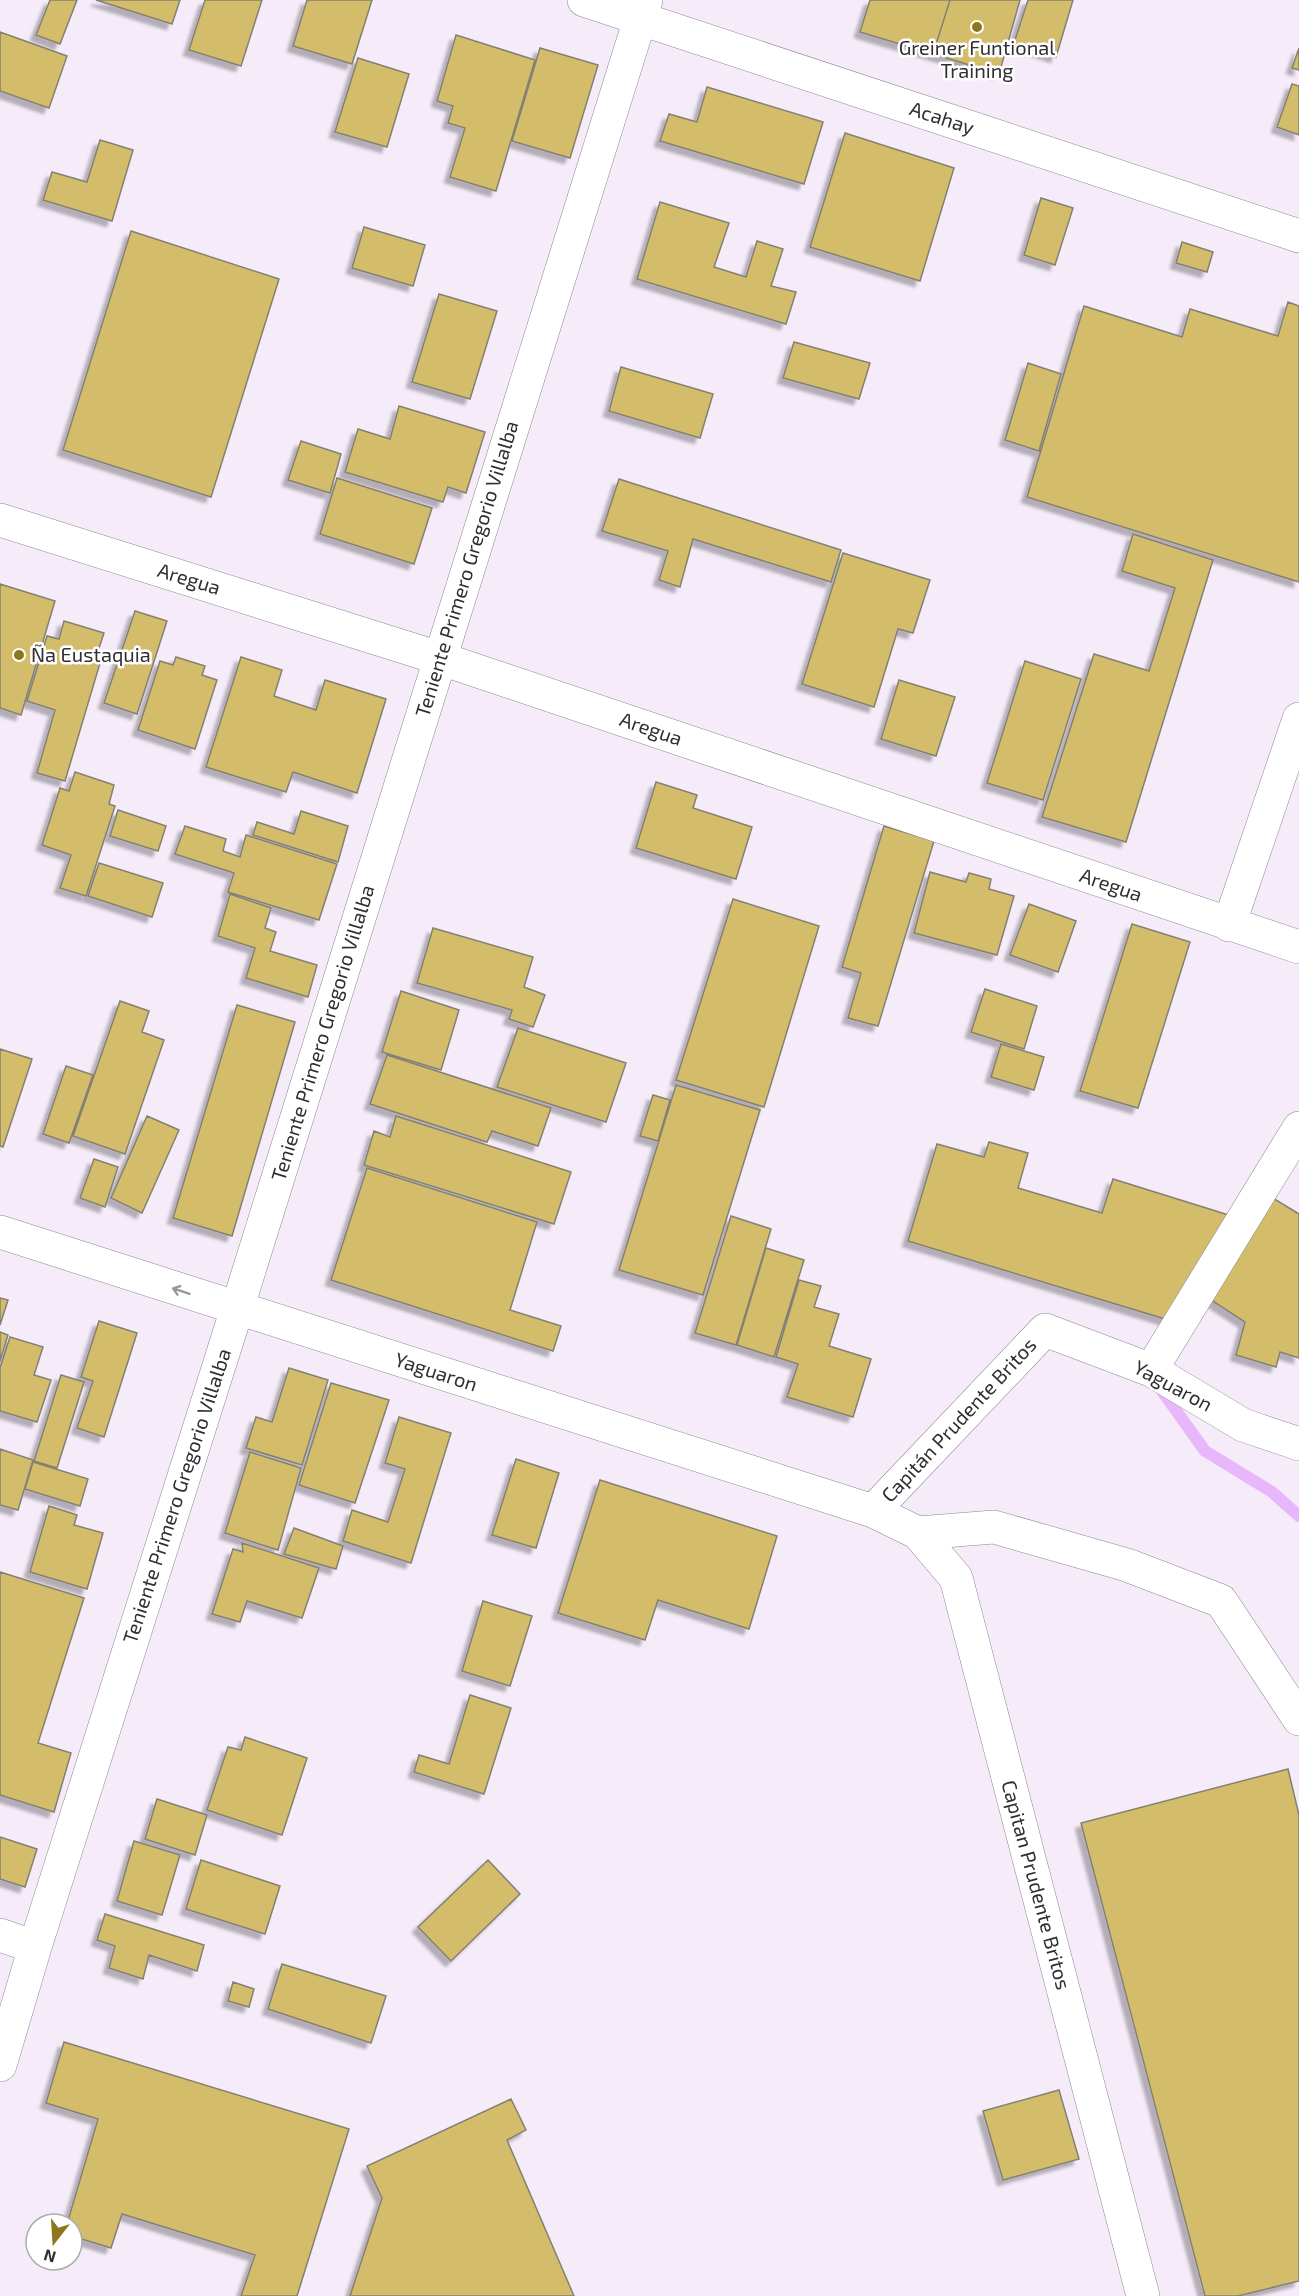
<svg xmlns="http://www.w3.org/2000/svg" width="1299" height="2296" font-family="'Exo 2',sans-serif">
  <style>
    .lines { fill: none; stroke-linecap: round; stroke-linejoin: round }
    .stream { stroke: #e8b6fb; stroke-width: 12 }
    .building { fill: #d4bd6a; stroke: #848073; stroke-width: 1.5; filter: url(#shadow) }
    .minor-casing { stroke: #8f8793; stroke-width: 34 }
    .minor { stroke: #fff; stroke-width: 33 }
    .oneway { stroke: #989699 }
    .poi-dot { fill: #8d771c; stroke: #fff; stroke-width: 2 }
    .labels { text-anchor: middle; stroke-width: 5; stroke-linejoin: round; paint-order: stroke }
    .poi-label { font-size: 20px; fill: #312e33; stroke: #fff }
    .street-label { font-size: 20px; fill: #312e33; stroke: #fff }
  </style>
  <defs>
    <filter id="shadow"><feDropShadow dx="-5.5" dy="5.5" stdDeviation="1.5" flood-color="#0004"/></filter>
  </defs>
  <rect width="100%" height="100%" fill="#f5ebf9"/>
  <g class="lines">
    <path class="stream" d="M1162,1391L1205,1451L1272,1492L1299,1516"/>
  </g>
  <path class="building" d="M50,0H77L60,44L36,35Z
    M96,0H180L172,24Z
    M205,0H262L241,66L189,50Z
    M307,0H372L352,64L293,46Z
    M870,0H950L933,54L860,32Z
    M950,0H1020L999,74L933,54Z
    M1028,0H1073L1056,57L1014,43Z
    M0,32L67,56L49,108L0,91Z
    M456,35L535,60L496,191L450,177L465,128L448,123L453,106L437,101Z
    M540,48L598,65L570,158L512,141Z
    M1299,48V70L1292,68Z
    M358,58L409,74L387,147L335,132Z
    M1292,84L1299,86V135L1277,127Z
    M707,87L823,122L804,184L660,141L669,114L697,122Z
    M845,133L954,168L920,281L810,247Z
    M100,140L133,150L112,221L43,200L52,172L87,182Z
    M1041,198L1073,208L1055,265L1024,255Z
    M660,202L729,223L714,267L746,277L757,241L783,249L771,286L796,292L786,324L637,279Z
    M364,227L425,245L413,286L352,268Z
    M131,231L279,279L211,497L63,450Z
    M1182,242L1213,252L1207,272L1176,263Z
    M439,294L497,311L470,399L412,382Z
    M1288,302L1299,306V582L1027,497L1084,306L1182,337L1190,309L1278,336Z
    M794,342L870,363L859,399L783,378Z
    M1028,363L1061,374L1039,451L1005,440Z
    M621,367L713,394L700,438L609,411Z
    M399,406L485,432L466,493L448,487L443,502L345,472L358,429L390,439Z
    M301,441L341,454L330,493L288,480Z
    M337,478L432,508L414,564L320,534Z
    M619,479L841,550L831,582L693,539L680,587L659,580L668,551L602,531Z
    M1133,534L1213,560L1126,842L1042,817L1094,654L1149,671L1175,588L1122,571Z
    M843,553L930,580L913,633L898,629L874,707L802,684Z
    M0,584L55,601L21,715L0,708Z
    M135,611L167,621L137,714L104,703Z
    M64,621L104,633L98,651L103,653L65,781L37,773L55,710L27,701L47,636L59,639Z
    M176,657L205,666L202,675L217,680L195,749L138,730L160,661L173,665Z
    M241,657L282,670L274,696L316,710L325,680L386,699L357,793L293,772L286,792L206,767Z
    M1025,661L1081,679L1043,800L987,783Z
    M899,680L955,697L936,756L881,739Z
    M75,772L114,785L109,804L115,806L86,896L60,888L71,855L42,845L60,788L69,791Z
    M656,782L697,795L693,808L752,827L736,879L636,848Z
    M118,810L166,826L158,851L110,836Z
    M301,811L348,826L338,862L253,835L257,822L294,834Z
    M185,826L226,839L223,851L240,857L246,835L337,864L319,920L228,892L234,873L175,854Z
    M884,826L934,841L878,1026L848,1018L861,973L842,967Z
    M99,863L163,883L152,917L88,896Z
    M930,872L966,882L969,873L991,879L989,889L1014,896L997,955L914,933Z
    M230,894L271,908L265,928L276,932L270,951L317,965L308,997L246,978L255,948L218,936Z
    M733,899L819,926L764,1107L676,1080Z
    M1029,904L1076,921L1058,972L1010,955Z
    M1132,924L1190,942L1138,1108L1080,1091Z
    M433,928L533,957L524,987L545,995L533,1027L509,1019L512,1010L417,983Z
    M985,989L1037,1006L1024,1049L971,1032Z
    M401,991L459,1010L441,1070L382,1052Z
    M120,1001L149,1011L142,1032L164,1040L125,1154L73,1136Z
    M237,1005L295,1022L232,1236L173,1218Z
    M518,1028L626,1063L606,1122L497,1087Z
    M1001,1044L1044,1057L1034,1090L991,1077Z
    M0,1049L32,1059L3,1147L0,1146Z
    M387,1055L551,1108L538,1146L492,1131L487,1142L370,1104Z
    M66,1066L93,1075L69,1143L43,1134Z
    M676,1085L760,1110L703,1295L619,1270Z
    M653,1095L670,1100L658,1141L640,1136Z
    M147,1116L179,1130L142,1213L111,1198Z
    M396,1116L571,1172L554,1224L364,1165L374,1131L390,1137Z
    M989,1142L1028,1153L1018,1188L1102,1213L1113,1179L1235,1217L1175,1322L908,1241L937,1144L984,1157Z
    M94,1159L118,1167L105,1207L80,1198Z
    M367,1168L537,1222L510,1310L561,1326L553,1351L331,1280Z
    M1268,1195L1299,1214V1358L1280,1352L1276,1367L1236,1355L1245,1322L1208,1298Z
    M731,1216L771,1229L736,1345L695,1333Z
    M766,1248L804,1260L774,1357L737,1345Z
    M799,1280L821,1286L814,1307L839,1314L829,1346L871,1359L853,1417L787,1397L798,1364L776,1357Z
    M0,1298L8,1300L0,1325Z
    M99,1321L137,1333L104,1437L77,1428L93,1381L81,1377Z
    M0,1332L8,1335L0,1361Z
    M10,1337L43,1347L34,1375L51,1380L37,1422L0,1411V1368Z
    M289,1368L328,1380L302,1465L246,1448L256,1417L272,1422Z
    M61,1375L84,1382L57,1468L34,1461Z
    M331,1383L389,1400L355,1503L299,1485Z
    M399,1417L451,1433L411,1563L343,1541L352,1510L388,1522L405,1469L385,1463Z
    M0,1449L33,1460L18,1510L0,1505Z
    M250,1452L301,1468L278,1550L225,1533Z
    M516,1459L559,1473L536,1548L492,1535Z
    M33,1462L88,1479L80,1506L25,1489Z
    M600,1480L777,1536L749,1629L658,1600L645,1640L558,1613Z
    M49,1506L77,1515L74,1525L103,1533L87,1589L30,1572Z
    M294,1528L343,1546L336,1569L284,1554Z
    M242,1543L319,1568L302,1618L247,1601L240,1622L212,1614L233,1549L243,1552Z
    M0,1572L84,1598L38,1743L71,1753L54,1812L0,1795Z
    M483,1601L532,1616L510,1686L462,1671Z
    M470,1695L511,1708L484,1794L414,1772L419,1755L449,1764Z
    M245,1737L307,1758L282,1835L207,1810L228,1747L241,1750Z
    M1288,1769L1299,1815V2281L1238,2296H1205L1081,1823Z
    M157,1799L207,1815L195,1855L145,1839Z
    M0,1837L37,1849L25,1887L0,1879Z
    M134,1841L180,1855L162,1915L117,1901Z
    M201,1860L280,1886L265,1934L186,1909Z
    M488,1860L520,1894L451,1961L418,1927Z
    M105,1914L204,1945L197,1971L149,1955L143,1979L109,1968L115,1946L97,1940Z
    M282,1964L386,1996L371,2043L268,2009Z
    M233,1982L254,1989L249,2007L228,2001Z
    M64,2042L349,2129L297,2296H241L255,2255L122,2214L111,2248L72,2236V2224H67L98,2119L46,2103Z
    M1059,2090L1079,2159L1003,2180L983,2111Z
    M511,2099L526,2130L507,2140L574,2296H350L382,2198L367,2166Z"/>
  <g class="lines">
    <defs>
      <path id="minor" d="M584,0L1299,236
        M0,520L439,658L1299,947
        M1229,925L1299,719
        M0,1232L873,1511L918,1533L956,1578L1143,2296
        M1151,1370L1299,1128
        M873,1511L1045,1330L1151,1370L1243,1425L1299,1444
        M918,1533L994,1527L1127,1565L1221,1601L1299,1719
        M0,1935L35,1947
        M0,2065L35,1947L237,1309L646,0"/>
    </defs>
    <use href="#minor" class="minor-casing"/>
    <use href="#minor" class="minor"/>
  </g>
  <defs><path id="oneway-shaft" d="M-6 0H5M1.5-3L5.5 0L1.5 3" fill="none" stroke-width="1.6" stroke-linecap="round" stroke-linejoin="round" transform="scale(1.5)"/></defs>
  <use class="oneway" href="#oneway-shaft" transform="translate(181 1291) rotate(-162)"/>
  <g class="poi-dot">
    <circle cx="977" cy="27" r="6"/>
    <circle cx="19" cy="655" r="6"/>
  </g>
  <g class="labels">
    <g class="poi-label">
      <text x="977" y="55">Greiner Funtional<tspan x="977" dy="23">Training</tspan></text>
      <text x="31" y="662" text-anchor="start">Ña Eustaquia</text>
    </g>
    <g class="street-label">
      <text transform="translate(942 118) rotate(18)" y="7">Acahay</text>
      <text transform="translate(467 569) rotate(-73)" y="7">Teniente Primero Gregorio Villalba</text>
      <text transform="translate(189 579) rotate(17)" y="7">Aregua</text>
      <text transform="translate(651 729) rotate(19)" y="7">Aregua</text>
      <text transform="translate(1111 885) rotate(19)" y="7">Aregua</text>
      <text transform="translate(323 1033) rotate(-73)" y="7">Teniente Primero Gregorio Villalba</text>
      <text transform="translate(436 1372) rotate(18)" y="7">Yaguaron</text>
      <text transform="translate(1173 1386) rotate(28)" y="7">Yaguaron</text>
      <text transform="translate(959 1420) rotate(-47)" y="7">Capitán Prudente Britos</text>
      <text transform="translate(177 1496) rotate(-72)" y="7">Teniente Primero Gregorio Villalba</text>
      <text transform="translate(1036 1885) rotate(75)" y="7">Capitan Prudente Britos</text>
    </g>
  </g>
  <g transform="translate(54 2242) rotate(197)"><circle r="28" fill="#ffffff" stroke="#adabad" stroke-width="1.5"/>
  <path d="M0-4.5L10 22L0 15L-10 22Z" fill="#8d771c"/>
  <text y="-9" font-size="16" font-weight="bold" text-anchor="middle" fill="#312e33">N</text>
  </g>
</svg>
